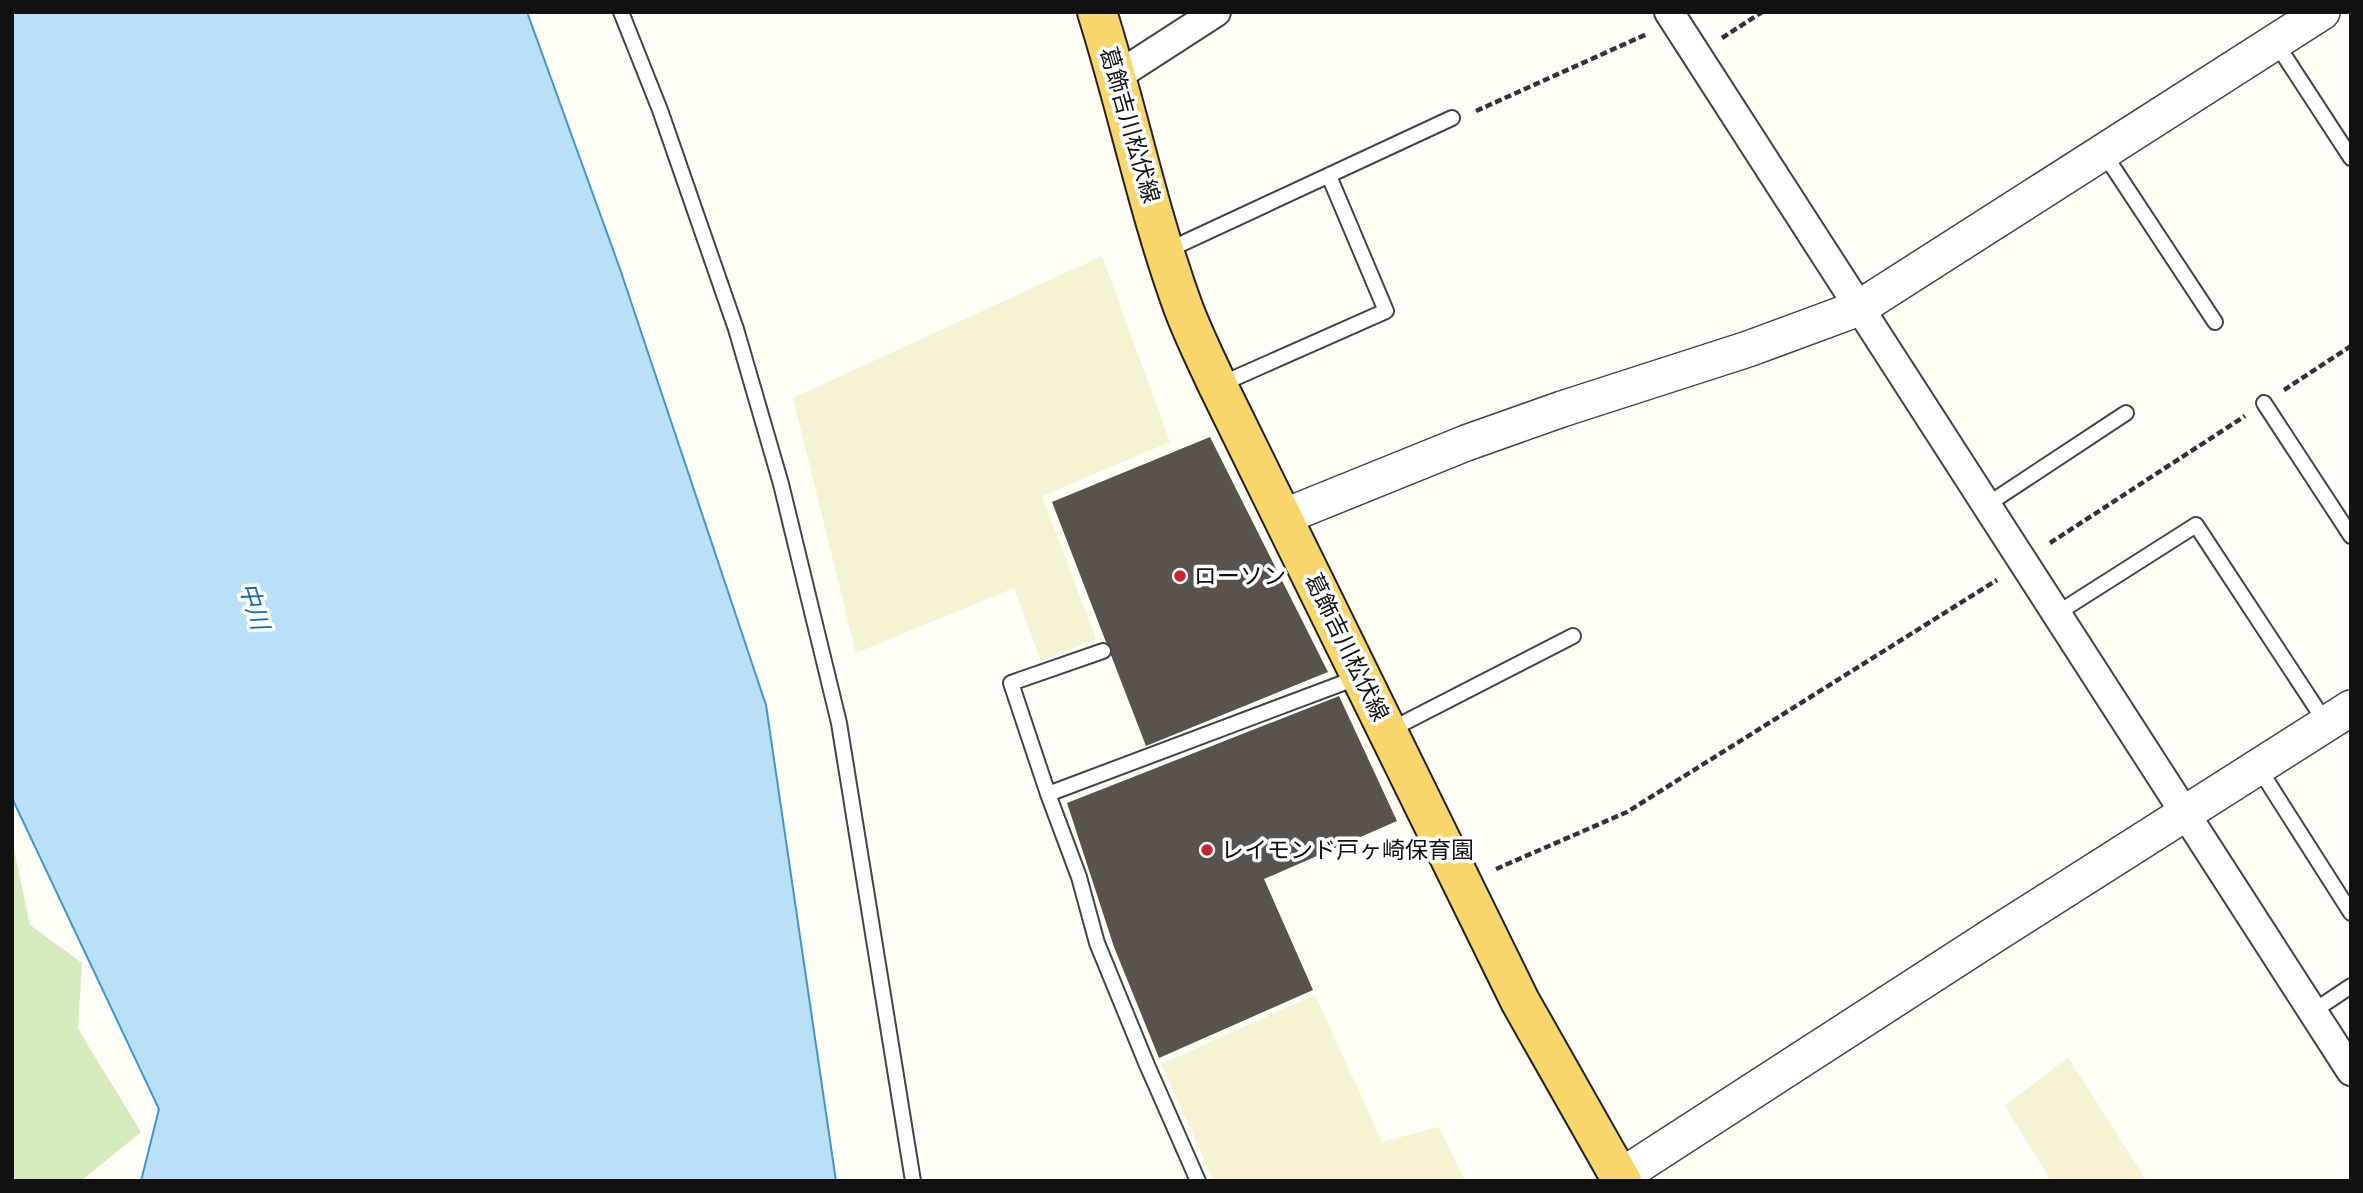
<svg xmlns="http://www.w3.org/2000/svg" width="2363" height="1193" font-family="'Crimson Pro','Noto Sans JP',serif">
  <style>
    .farmland { fill: #f6f3d4 }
    .green { fill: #d5ebbd }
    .water { fill: #b9e0f7; stroke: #3f96cf; stroke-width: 2 }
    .building { fill: #5a524d }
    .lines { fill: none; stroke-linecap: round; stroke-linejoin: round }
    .service-casing { stroke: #444; stroke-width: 18 }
    .minor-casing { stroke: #444; stroke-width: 32 }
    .tertiary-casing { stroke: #444; stroke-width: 38 }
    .primary-casing { stroke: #222; stroke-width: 42 }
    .path { stroke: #333; stroke-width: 4.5; stroke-dasharray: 7 3.5; stroke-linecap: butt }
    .service { stroke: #fff; stroke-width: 14 }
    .minor { stroke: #fff; stroke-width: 28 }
    .tertiary { stroke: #fff; stroke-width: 35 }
    .primary { stroke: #f9d66b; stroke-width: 38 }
    .poi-dot { fill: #c4262e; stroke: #fff; stroke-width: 2.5 }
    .labels { text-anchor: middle; stroke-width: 7; stroke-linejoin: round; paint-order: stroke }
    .street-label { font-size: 23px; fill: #111; stroke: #fff }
    .poi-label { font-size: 23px; fill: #111; stroke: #fff; text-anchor: start }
    .water-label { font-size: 24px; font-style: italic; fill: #1768a6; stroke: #fff }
  </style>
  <rect width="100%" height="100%" fill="#fffdf5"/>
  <path class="farmland" d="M1102,256L1170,442L1042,496L1096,639L1041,661L1014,588L856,653L793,398Z
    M1315,995L1382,1142L1439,1127L1465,1181H1214L1161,1064Z
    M2068,1057L2146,1180V1181H2051L2005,1106Z"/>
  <path class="green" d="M12,840L30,925L82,963L78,1029L141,1132L81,1181H12Z"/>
  <path class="water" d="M12,12H527L620,269L766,705L836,1181H141L159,1109L12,798Z"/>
  <path class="building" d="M1210,437L1328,672L1146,746L1052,502Z
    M1339,696L1397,821L1264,879L1313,990L1159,1058L1114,947L1067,803Z"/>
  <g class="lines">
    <defs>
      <path id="service" d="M621,12L660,110L736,329L781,484L839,723L913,1181
        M2276,43L2351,158
        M2103,152L2215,322
        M1166,251L1452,118
        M1219,385L1386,311L1329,176
        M2264,403L2351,536
        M1985,506L2126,413
        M2056,614L2196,525L2326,723
        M1388,731L1573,636
        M2258,767L2351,913
        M1048,794L1011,683L1103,651
        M2312,1012L2351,986
        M1198,1181L1147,1065L1097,943L1079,877L1048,794L1359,677"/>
      <path id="minor" d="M1669,12L2351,1071
        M1117,76L1216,12"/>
      <path id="tertiary" d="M1283,517L1466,443L1562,409L1748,349L1859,308L2322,12
        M1620,1177L2000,931L2351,708"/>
      <path id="primary" d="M1097,12C1128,110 1148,211 1183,307C1193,334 1206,360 1218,386L1520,1001L1622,1181"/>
    </defs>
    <use href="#service" class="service-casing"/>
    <use href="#minor" class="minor-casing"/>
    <use href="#tertiary" class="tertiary-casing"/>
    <use href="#primary" class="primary-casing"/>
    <path class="path" d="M1722,38L1762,12
      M1476,111L1647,34
      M2284,390L2351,346
      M2050,543L2245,416
      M1496,869L1627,812L1997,580"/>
    <use href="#service" class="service"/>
    <use href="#minor" class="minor"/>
    <use href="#tertiary" class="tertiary"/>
    <use href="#primary" class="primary"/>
  </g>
  <g class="poi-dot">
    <circle cx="1180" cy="576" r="7"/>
    <circle cx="1207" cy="850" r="7"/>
  </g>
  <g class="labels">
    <g class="street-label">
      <text transform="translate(1130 125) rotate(74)" y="8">葛飾吉川松伏線</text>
      <text transform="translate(1347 647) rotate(64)" y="8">葛飾吉川松伏線</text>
    </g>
    <g class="poi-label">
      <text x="1194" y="584">ローソン</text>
      <text x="1221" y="858">レイモンド戸ヶ崎保育園</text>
    </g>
    <g class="water-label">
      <text transform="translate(254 606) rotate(73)" y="8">中川</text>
    </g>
  </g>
  <rect width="2363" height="1193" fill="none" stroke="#111111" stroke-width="28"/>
</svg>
